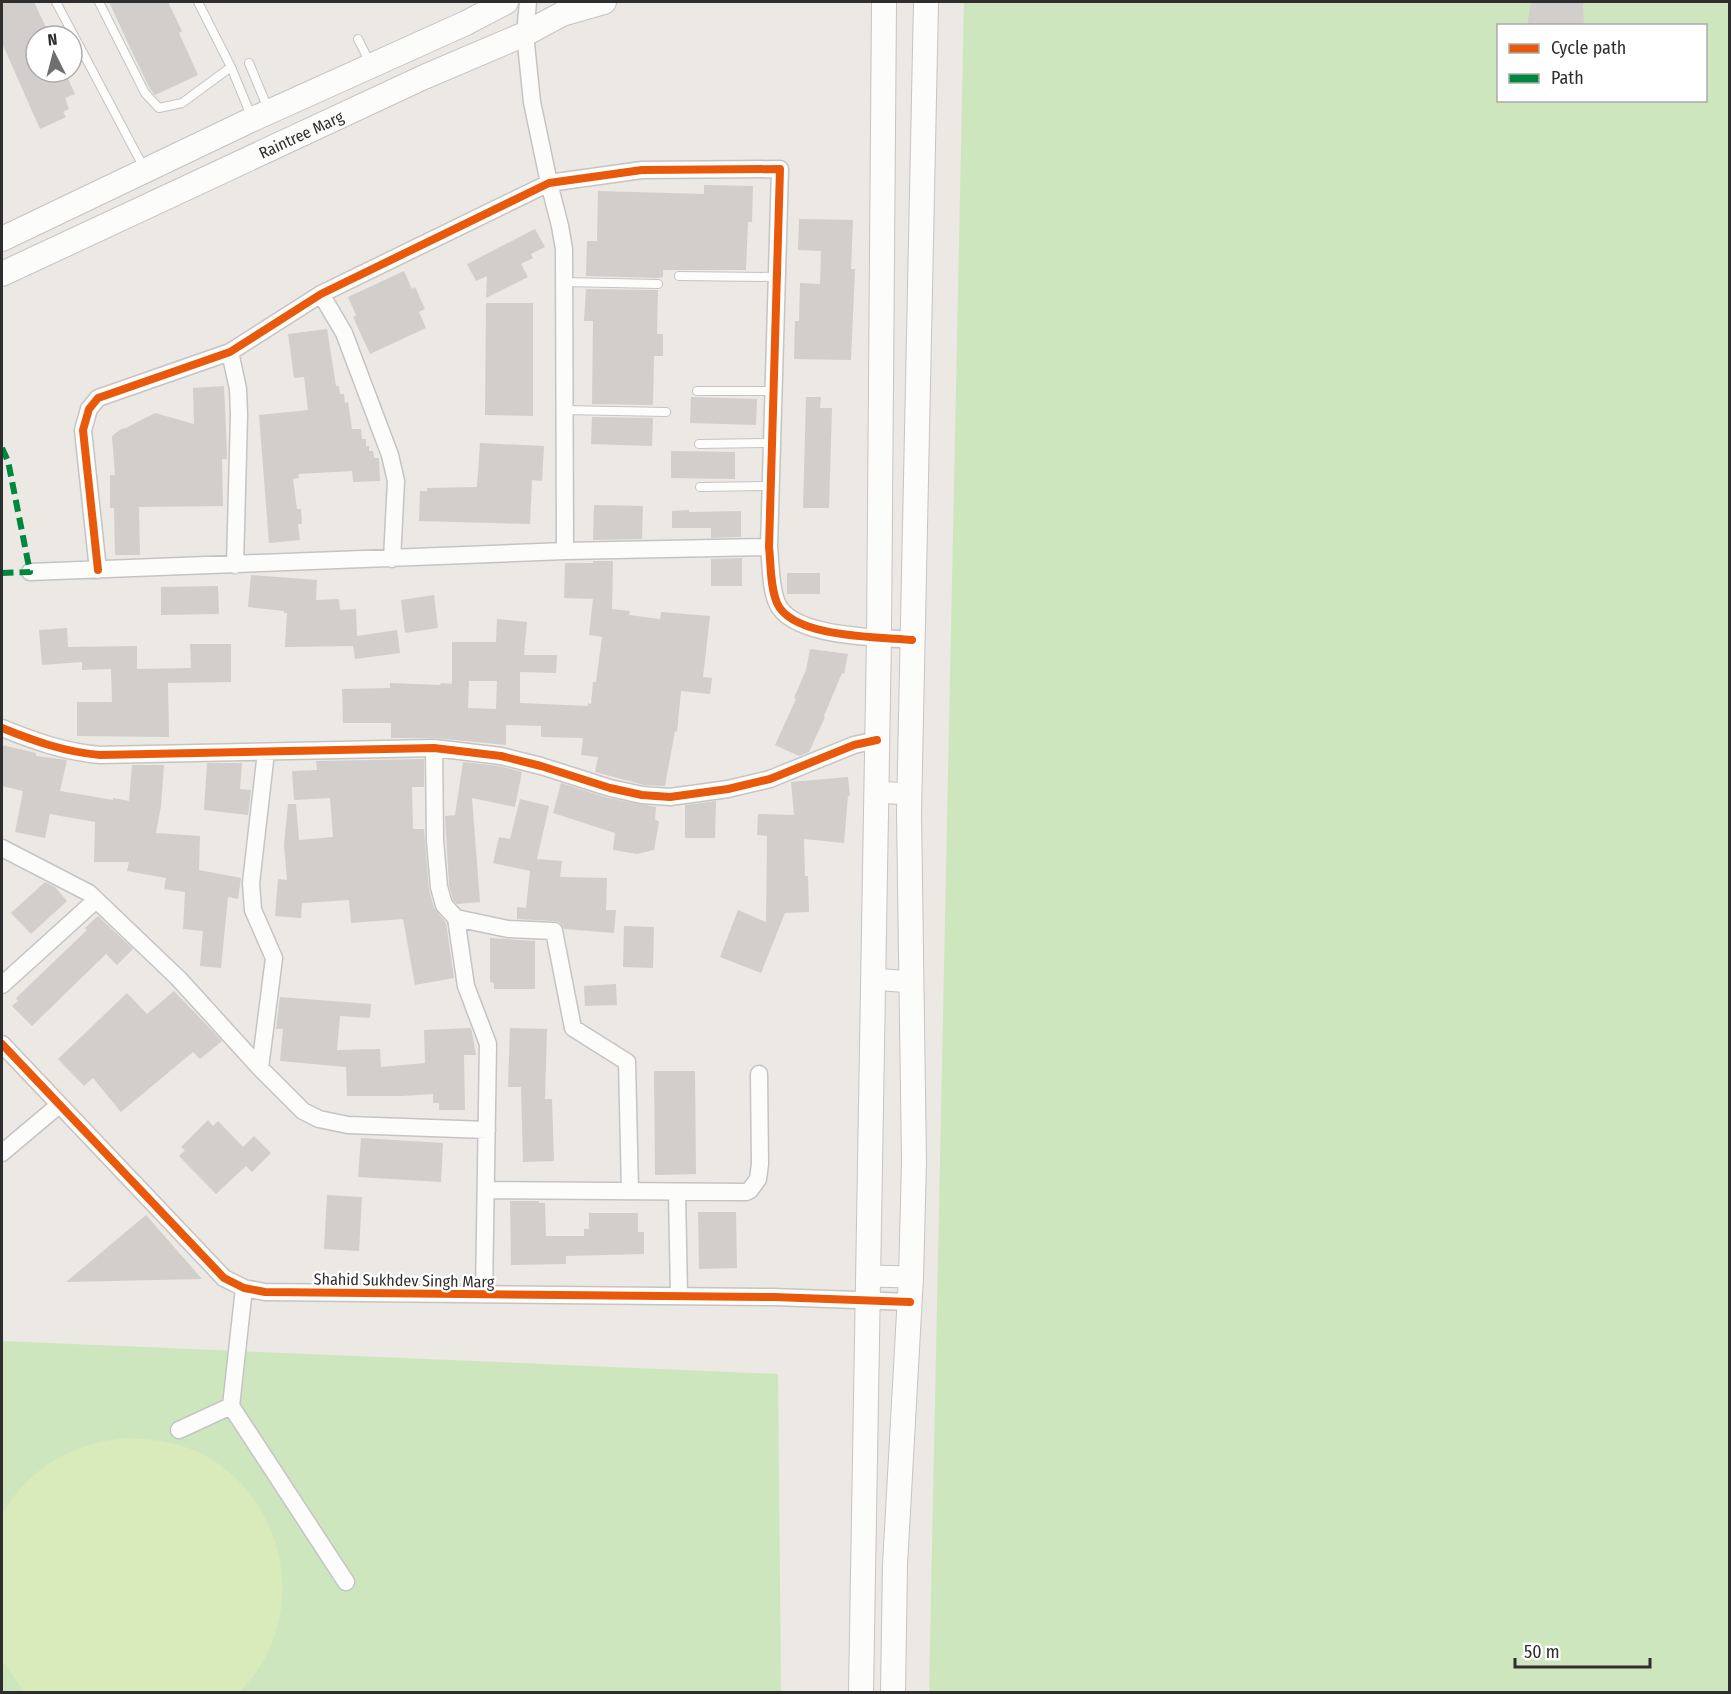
<svg xmlns="http://www.w3.org/2000/svg" width="1731" height="1694" font-family="'Fira Sans Condensed',sans-serif">
  <style>
    .green { fill: #cee6be; fill-rule: evenodd }
    .pitch { fill: #d9eabb }
    .building { fill: #d1cecb; fill-rule: evenodd }
    .lines { fill: none; stroke-linecap: round; stroke-linejoin: round }
    .service-casing { stroke: #c5c4c5; stroke-width: 10 }
    .minor-casing { stroke: #c5c4c5; stroke-width: 19 }
    .tertiary-casing { stroke: #c5c4c5; stroke-width: 23 }
    .secondary-casing { stroke: #c5c4c5; stroke-width: 26 }
    .service { stroke: #fcfcfb; stroke-width: 8 }
    .minor { stroke: #fcfcfb; stroke-width: 16 }
    .tertiary { stroke: #fcfcfb; stroke-width: 21 }
    .secondary { stroke: #fcfcfb; stroke-width: 24 }
    .quiet { stroke: #00873e; stroke-width: 6; stroke-dasharray: 12 6; stroke-linecap: butt }
    .cycleway-casing { stroke: #fff; stroke-width: 11 }
    .cycleway { stroke: #e8590c; stroke-width: 8 }
    .labels { text-anchor: middle; stroke-width: 4.5; stroke-linejoin: round; paint-order: stroke }
    .street-label { font-size: 16px; fill: #2e2e2e; stroke: #fff }
  </style>
  <rect width="100%" height="100%" fill="#ece8e4"/>
  <path class="green" d="M964,2H1729V1692H929ZM1498,26H1706V100H1498Z
    M2,1341L778,1374L781,1692H2Z"/>
  <path class="pitch" d="M128,1438C156,1439 183,1443 208,1457C291,1506 309,1624 239,1692H25L2,1661V1515C28,1467 75,1442 128,1438Z"/>
  <path class="building" d="M2,2H34L50,36H36V72H42L45,78L58,72H65L75,94L65,98L69,109L63,112L66,117L40,129L2,43Z
    M109,2H168L182,31L179,33L198,75L155,95L150,89L134,56Z
    M1531,2H1583L1584,26H1527Z
    M704,185L753,186L752,222H748L746,270H663V277L658,278L586,276L587,241H597L598,191L704,194Z
    M799,219L853,220L851,269H855L851,360L794,359L795,321H799L800,283L820,284L821,251L798,250Z
    M535,229L545,247L531,254L533,258L521,264L528,277L486,298L487,276L476,281L467,264Z
    M404,271L412,289L415,287L425,309L419,312L426,328L370,354L353,317L356,315L348,297Z
    M586,289L658,290L657,334H663V356H654L653,405L592,404L593,321H584Z
    M486,303H533V416L485,415Z
    M327,329L336,386H339L340,394H344L345,403L348,402L352,429H361L362,439H366V446H369V451H373L374,458H379L380,481L353,482L352,471L298,474L299,478L293,479L297,509H301L302,524H298L300,540L269,543L259,415L308,410L304,377L294,378L288,334Z
    M224,386L227,453V459H222L223,506L139,507L140,555H115L114,508H110V475H115L112,436L121,429L126,428L155,413L194,424L193,388Z
    M691,397L757,399L756,425L690,423Z
    M806,397H821L820,408H832L829,508H803Z
    M592,417L653,418L652,446L591,444Z
    M480,443L544,446L542,481L532,480L530,524L419,521L420,491H427V488L477,487Z
    M671,451L735,452V479L671,478Z
    M594,505L643,506L642,539L593,540Z
    M689,510V512L741,511V537L711,538V528H672V511Z
    M742,558V586H711V559Z
    M593,561H613L612,609L630,611L629,615L660,619L661,612L710,616L703,677L712,678L710,694L681,691L677,732L675,731L665,786L644,785L595,772L598,757L581,755L583,738L541,737V726L506,725V745L435,738H391V723H343L342,689L390,688V683L440,685L441,683L452,684V642H496L497,619L527,622L524,655H557L556,673L520,672V703L588,706V703L591,704L593,682H596L602,637L589,635L593,599L564,598L565,563H593ZM469,681H497L496,709L468,708Z
    M787,573H820V594H787Z
    M251,575L317,580L316,600L339,599L340,610L356,609L357,636L397,630L400,653L355,659L353,646L285,647L287,613H284V611L248,607Z
    M218,586L219,614L161,615V587Z
    M434,595L438,628L405,633L401,600Z
    M67,628L68,647L137,646V669L191,668L190,644H231V682L168,683L169,737L77,736V702H112L111,669L82,670V662L42,665L39,630Z
    M810,649L848,654L844,674L842,673L824,716L825,717L809,752L799,756L775,745L796,699L794,698L806,670Z
    M2,745L36,753V756L67,760L60,791L113,800V798L129,801L132,765H164L161,806L156,833L200,836L199,870L241,878L238,899L228,897L221,968L200,966L203,931L183,929L185,892L164,889L166,878L127,871L129,862H94L95,822L50,814L45,838L15,832L23,791L2,786Z
    M424,759V787H412L413,829H424L429,890L434,908L446,923L454,978L415,985L403,919L351,923L349,900L302,903L301,918L275,916L278,879L287,880L284,845L288,804H296L299,840L333,837L330,798L294,800L292,771L317,770L316,761Z
    M463,762L499,766L522,772L515,807L472,798L480,902L457,904L453,900L449,885L445,816L455,815Z
    M207,763H242L240,789L251,790L248,815L204,810Z
    M848,777L850,796H848L844,843L804,839L805,876H808L809,912L785,913L761,973L720,957L738,910L766,922L767,836L757,835L758,814L794,815L791,782Z
    M561,783L608,798L656,807L655,819L659,822L654,850L637,854L613,850L615,833L553,813Z
    M520,799L549,806L537,859L562,861L560,877L607,878L606,910H616L614,933L564,929L559,922L554,921L517,919V907L526,908L530,871L493,863L499,837L510,839Z
    M716,801L715,838H685V805Z
    M45,882L55,887L67,901L31,934L11,913Z
    M98,916L133,949L117,965L106,954L32,1026L12,1006L18,1001L16,998L87,930L85,928Z
    M624,926L654,927L653,968L623,967Z
    M490,938L535,941V989H494V983L490,982Z
    M616,984L617,1005L585,1006L584,986Z
    M174,991L222,1041L200,1059L193,1052L121,1112L93,1078L84,1086L58,1059L127,993L147,1014Z
    M280,997L371,1004L370,1018L340,1016L337,1050L380,1049L381,1067L425,1063L424,1030L471,1028L476,1055H464L465,1110H439V1103H433V1094L402,1096H347L346,1067L280,1061L283,1029H276Z
    M510,1028L547,1029L545,1099H552L554,1161L523,1162L521,1087H508Z
    M654,1071H695L696,1174L655,1175Z
    M208,1120L213,1126L218,1121L243,1147L254,1136L271,1153L252,1172L246,1166L216,1194L179,1156L185,1150L181,1147Z
    M361,1138L443,1143L441,1182L358,1177Z
    M327,1195L362,1197L359,1251L324,1249Z
    M510,1201H539V1203H545L546,1236H584V1229H589V1213H638V1232H644V1254L566,1256V1264L511,1265Z
    M698,1212H736L737,1268L699,1269Z
    M146,1215L202,1279L66,1282Z"/>
  <g class="lines">
    <defs>
      <path id="service" d="M56,2L144,168
        M99,2L145,93L159,108L182,103L231,67
        M198,2L231,67L252,118
        M358,39L371,65
        M249,63L269,111
        M679,276L776,277
        M564,282L658,284
        M697,391H774
        M565,410L666,412
        M699,444L772,443
        M700,487L771,486"/>
      <path id="minor" d="M528,2L525,34L532,102L549,183L560,226L564,249L565,551
        M321,294L344,333L390,455L396,481L392,559
        M230,352L238,389L239,415L235,565
        M98,570L83,430L89,409L98,398L230,352L321,294L549,183L642,170L780,169L769,547C771,565 770,586 777,603C792,638 879,637 912,640
        M30,572L565,551L769,547
        M2,728C34,741 65,752 100,755L434,748L501,756L541,766L610,788L642,795L670,797L728,789L770,779L854,745L877,740
        M434,748L435,840L439,887L444,905L456,918L508,929L554,931L573,1028L627,1062L630,1191
        M2,848L89,893L179,979L260,1068L303,1111L319,1119L348,1125L487,1130
        M456,918L466,986L488,1044L484,1294
        M2,985L96,900
        M2,1044L224,1278L244,1288L265,1292L774,1297L910,1302
        M260,1068L274,958L253,910L251,883L266,752
        M2,1153L59,1105
        M486,1190L746,1192L750,1190L758,1179L760,1164L759,1074
        M677,1192L679,1296
        M244,1288L231,1406L346,1582
        M179,1430L231,1406"/>
      <path id="tertiary" d="M876,792L909,794
        M872,979L912,982
        M870,1276L911,1277"/>
      <g id="secondary">
        <path d="M2,239L253,119L466,23L506,2"/>
        <path id="s1" d="M2,274L424,77L525,34L562,14L604,2"/>
        <path d="M861,1692L879,637L884,2"/>
        <path d="M893,1692L895,1565L911,1277L914,1162L909,813L926,2"/>
      </g>
    </defs>
    <use href="#service" class="service-casing"/>
    <use href="#minor" class="minor-casing"/>
    <use href="#tertiary" class="tertiary-casing"/>
    <use href="#secondary" class="secondary-casing"/>
    <use href="#service" class="service"/>
    <use href="#minor" class="minor"/>
    <use href="#tertiary" class="tertiary"/>
    <use href="#secondary" class="secondary"/>
    <path class="quiet" d="M2,448L8,461L30,572L2,573"/>
    <defs>
      <path id="cycleway" d="M98,570L83,430L89,409L98,398L230,352L321,294L549,183L642,170L780,169L769,547C771,565 770,586 777,603C792,638 879,637 912,640
        M2,728C34,741 65,752 100,755L434,748L501,756L541,766L610,788L642,795L670,797L728,789L770,779L854,745L877,740
        M2,1044L224,1278L244,1288L265,1292L774,1297L910,1302"/>
    </defs>
    <use href="#cycleway" class="cycleway-casing"/>
    <use href="#cycleway" class="cycleway"/>
  </g>
  <g class="labels">
    <g class="street-label">
      <text dy="6" stroke="none"><textPath href="#s1" startOffset="330">Raintree Marg</textPath></text>
      <text transform="translate(404 1280) rotate(1)" y="6">Shahid Sukhdev Singh Marg</text>
    </g>
  </g>
  <rect width="1731" height="1694" fill="none" stroke="#2e2e2e" stroke-width="6"/>
  <rect x="1497" y="24" width="210" height="78" fill="#ffffff" stroke="#ababab" stroke-width="1.5"/>
  <rect x="1509" y="44" width="30" height="9" fill="#e8590c" stroke="#ababab" stroke-width="1.5"/>
  <text x="1551" y="54" font-size="18" fill="#2e2e2e">Cycle path</text>
  <rect x="1509" y="74" width="30" height="9" fill="#00873e" stroke="#ababab" stroke-width="1.5"/>
  <text x="1551" y="84" font-size="18" fill="#2e2e2e">Path</text>
  <g transform="translate(54 54) rotate(354)"><circle r="28" fill="#ffffff" stroke="#ababab" stroke-width="1.5"/>
  <path d="M0-4.5L10 22L0 15L-10 22Z" fill="#706f6e"/>
  <text y="-9" font-size="16" font-weight="bold" text-anchor="middle" fill="#2e2e2e">N</text>
  </g>
  <path d="M1515 1658v9h135v-9" fill="none" stroke="#2e2e2e" stroke-width="3"/>
  <text x="1524" y="1658" font-size="18" fill="#2e2e2e" stroke="#ffffff" stroke-width="4.5" paint-order="stroke">50 m</text>
</svg>
